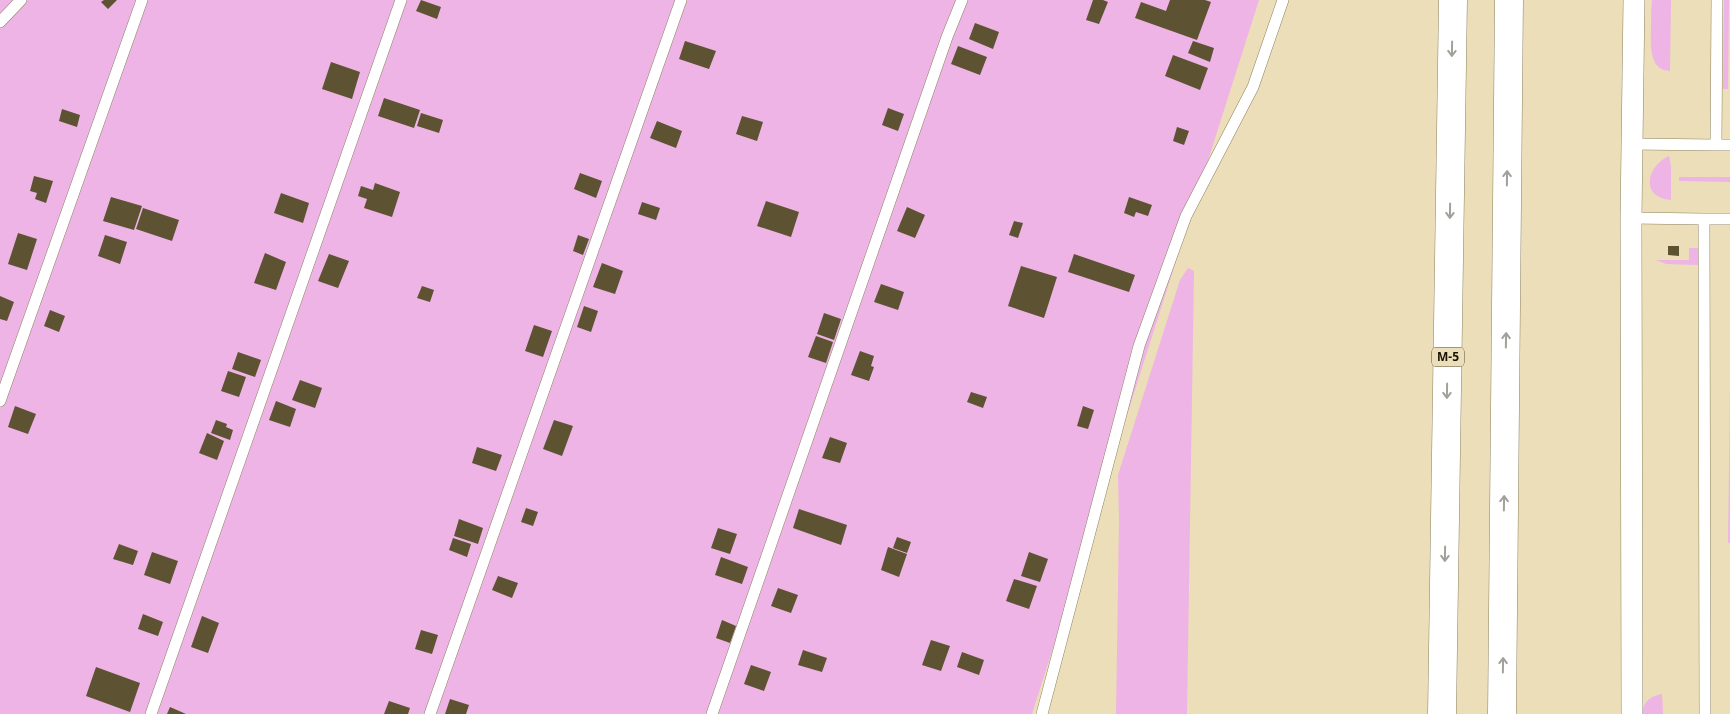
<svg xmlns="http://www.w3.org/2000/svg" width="1730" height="714" font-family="'Noto Sans',sans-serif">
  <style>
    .green { fill: #eeb4e5 }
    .building { fill: #5d5231 }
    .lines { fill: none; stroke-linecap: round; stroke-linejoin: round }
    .service-casing { stroke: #8d8260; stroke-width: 12 }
    .minor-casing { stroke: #8d8260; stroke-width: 22 }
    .trunk-casing { stroke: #8d8260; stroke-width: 29 }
    .service { stroke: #fff; stroke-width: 11 }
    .minor { stroke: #fff; stroke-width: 21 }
    .trunk { stroke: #fff; stroke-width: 28 }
    .oneway { stroke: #a2a09b }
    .labels { text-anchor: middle; stroke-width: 5; stroke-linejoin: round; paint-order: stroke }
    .shield { fill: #ebdeb9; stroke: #564f3b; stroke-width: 1 }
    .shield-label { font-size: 12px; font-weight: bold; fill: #161205 }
  </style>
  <rect width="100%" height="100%" fill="#ebdeb9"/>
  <path class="green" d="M0,0H1259L1032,714H0Z
    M1652,0H1671L1670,71C1648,70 1651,44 1651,27C1651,18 1651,9 1652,0Z
    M1724,0H1729L1728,89H1723Z
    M1669,156L1671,166V200C1640,198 1646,166 1669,156Z
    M1679,177H1730V182L1679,181Z
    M1689,248H1699V265L1666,264L1656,260H1689Z
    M1188,268L1194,271L1187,714H1116L1119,520L1118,475L1180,280Z
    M1730,387V543H1728Z
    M1662,694L1663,714H1642C1643,702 1650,696 1662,694Z"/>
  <path class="building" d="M104,0H117L108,9L101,2Z
    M421,0L441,7L437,19L416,11Z
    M1093,0H1103L1108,2L1099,24L1086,20Z
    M1170,0H1205L1211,2L1197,40L1135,18L1141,2L1166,11Z
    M975,23L999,32L993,49L969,39Z
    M685,41L716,51L709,69L679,59Z
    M1193,41L1214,48L1210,62L1188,53Z
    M958,46L987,57L980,75L951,64Z
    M1173,55L1208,68L1200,90L1165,76Z
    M331,62L360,72L352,99L322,89Z
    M384,98L420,110L414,128L378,116Z
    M888,108L904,114L898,131L882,125Z
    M62,109L80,115L77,127L59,121Z
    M421,113L443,120L439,133L417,126Z
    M742,116L763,122L757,141L736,134Z
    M657,121L682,131L676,148L650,138Z
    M1177,127L1189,131L1184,145L1173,141Z
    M580,173L602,181L596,198L574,189Z
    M34,176L53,181L46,203L35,199L37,193L30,191Z
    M375,183L400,192L392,217L364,208L367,199L358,196L361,186L373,190Z
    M281,193L309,203L303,223L274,213Z
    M111,197L142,206L134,230L103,221Z
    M1129,197L1152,205L1148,216L1136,212L1134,217L1124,213Z
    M766,201L799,212L791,237L757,226Z
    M642,202L660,208L656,220L638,214Z
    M907,207L925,215L915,238L897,231Z
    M143,208L179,220L172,241L136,229Z
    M1014,221L1023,223L1018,238L1009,235Z
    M18,233L37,239L27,270L8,264Z
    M105,235L127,242L120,264L98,256Z
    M578,235L589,239L583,255L573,251Z
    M1668,246H1679V256L1668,255Z
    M265,253L286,262L276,290L254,283Z
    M329,254L349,261L338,288L318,281Z
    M1074,254L1135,275L1129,292L1068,272Z
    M602,263L623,271L615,294L593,287Z
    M1021,266L1057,277L1044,318L1008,306Z
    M881,284L904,292L898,310L874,302Z
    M422,286L434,290L430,302L417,298Z
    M0,296L14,302L7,321L0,319Z
    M584,306L598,311L591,332L577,327Z
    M50,310L65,316L59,332L44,326Z
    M824,313L841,319L834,340L817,334Z
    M534,325L552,331L543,357L525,351Z
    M816,336L833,342L826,363L808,357Z
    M860,351L874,356L871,366L874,367L869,381L851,375Z
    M238,352L261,360L255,377L232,369Z
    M228,371L246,377L239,397L221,391Z
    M300,380L322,388L315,408L292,400Z
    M971,392L987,397L983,408L967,402Z
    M276,401L296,409L290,427L269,420Z
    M15,406L36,414L28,434L8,427Z
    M1083,406L1094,410L1088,429L1077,426Z
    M216,420L227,424L226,427L233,430L230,440L211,433Z
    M554,420L573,426L562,456L543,449Z
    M207,433L224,441L217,460L199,453Z
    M830,437L847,443L840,463L822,458Z
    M477,447L502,455L496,471L472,463Z
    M526,508L538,512L533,526L521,522Z
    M799,509L847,525L841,545L793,528Z
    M459,519L483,528L478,544L454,536Z
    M718,528L737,534L730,554L711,548Z
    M897,537L911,542L907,553L893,548Z
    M453,538L471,544L467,557L449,550Z
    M119,544L138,551L133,565L113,559Z
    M888,547L907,554L899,577L881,570Z
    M152,552L178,561L170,584L144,575Z
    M1029,552L1048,559L1040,582L1021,576Z
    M721,557L748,567L742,584L715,575Z
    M498,576L518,583L512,598L492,590Z
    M1014,579L1037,586L1029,609L1006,601Z
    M778,588L798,595L791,613L771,606Z
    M143,614L163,622L158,636L138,629Z
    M202,616L219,623L208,653L191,647Z
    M722,620L736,626L730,643L716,638Z
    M421,630L438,635L432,654L415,649Z
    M931,640L950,646L941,671L922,665Z
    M803,650L827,658L822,672L798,665Z
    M962,652L984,660L979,675L957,667Z
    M751,665L771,672L764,691L744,684Z
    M96,667L140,683L130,712L86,696Z
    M450,699L469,705L466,714H445Z
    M389,701L410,708L408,714H384Z
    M170,707L186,714H167Z"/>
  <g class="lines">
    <defs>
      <path id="service" d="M0,22L21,0
        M1632,144L1716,145L1717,0
        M1716,145H1730
        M1631,218L1704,219L1705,714
        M1704,219H1730
        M0,401L142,0
        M151,714L401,0
        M430,714L681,0
        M712,714L947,37L962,0
        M1042,714L1139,346L1186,216L1253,87L1283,0"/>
      <path id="minor" d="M1632,714L1631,218L1634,0"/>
      <path id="trunk" d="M1442,714L1453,0
        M1502,714L1509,0"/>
    </defs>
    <use href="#service" class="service-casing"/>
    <use href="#minor" class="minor-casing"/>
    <use href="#trunk" class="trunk-casing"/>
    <use href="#service" class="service"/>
    <use href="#minor" class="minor"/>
    <use href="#trunk" class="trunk"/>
  </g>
  <defs><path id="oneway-shaft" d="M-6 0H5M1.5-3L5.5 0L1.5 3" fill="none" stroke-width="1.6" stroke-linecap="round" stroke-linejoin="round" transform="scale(1.25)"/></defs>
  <g class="oneway">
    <use href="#oneway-shaft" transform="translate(1452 49) rotate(91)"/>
    <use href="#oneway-shaft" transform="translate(1507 178) rotate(-89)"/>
    <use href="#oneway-shaft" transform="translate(1450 211) rotate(91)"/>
    <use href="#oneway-shaft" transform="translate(1506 340) rotate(-89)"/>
    <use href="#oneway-shaft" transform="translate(1447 391) rotate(91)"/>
    <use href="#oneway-shaft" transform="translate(1504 503) rotate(-89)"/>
    <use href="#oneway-shaft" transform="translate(1445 554) rotate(91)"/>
    <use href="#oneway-shaft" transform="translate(1503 665) rotate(-89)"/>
  </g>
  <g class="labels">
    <rect class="shield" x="1432" y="347.5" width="32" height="19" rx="4"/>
    <g class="shield-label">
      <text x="1448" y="361">М-5</text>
    </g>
  </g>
</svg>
